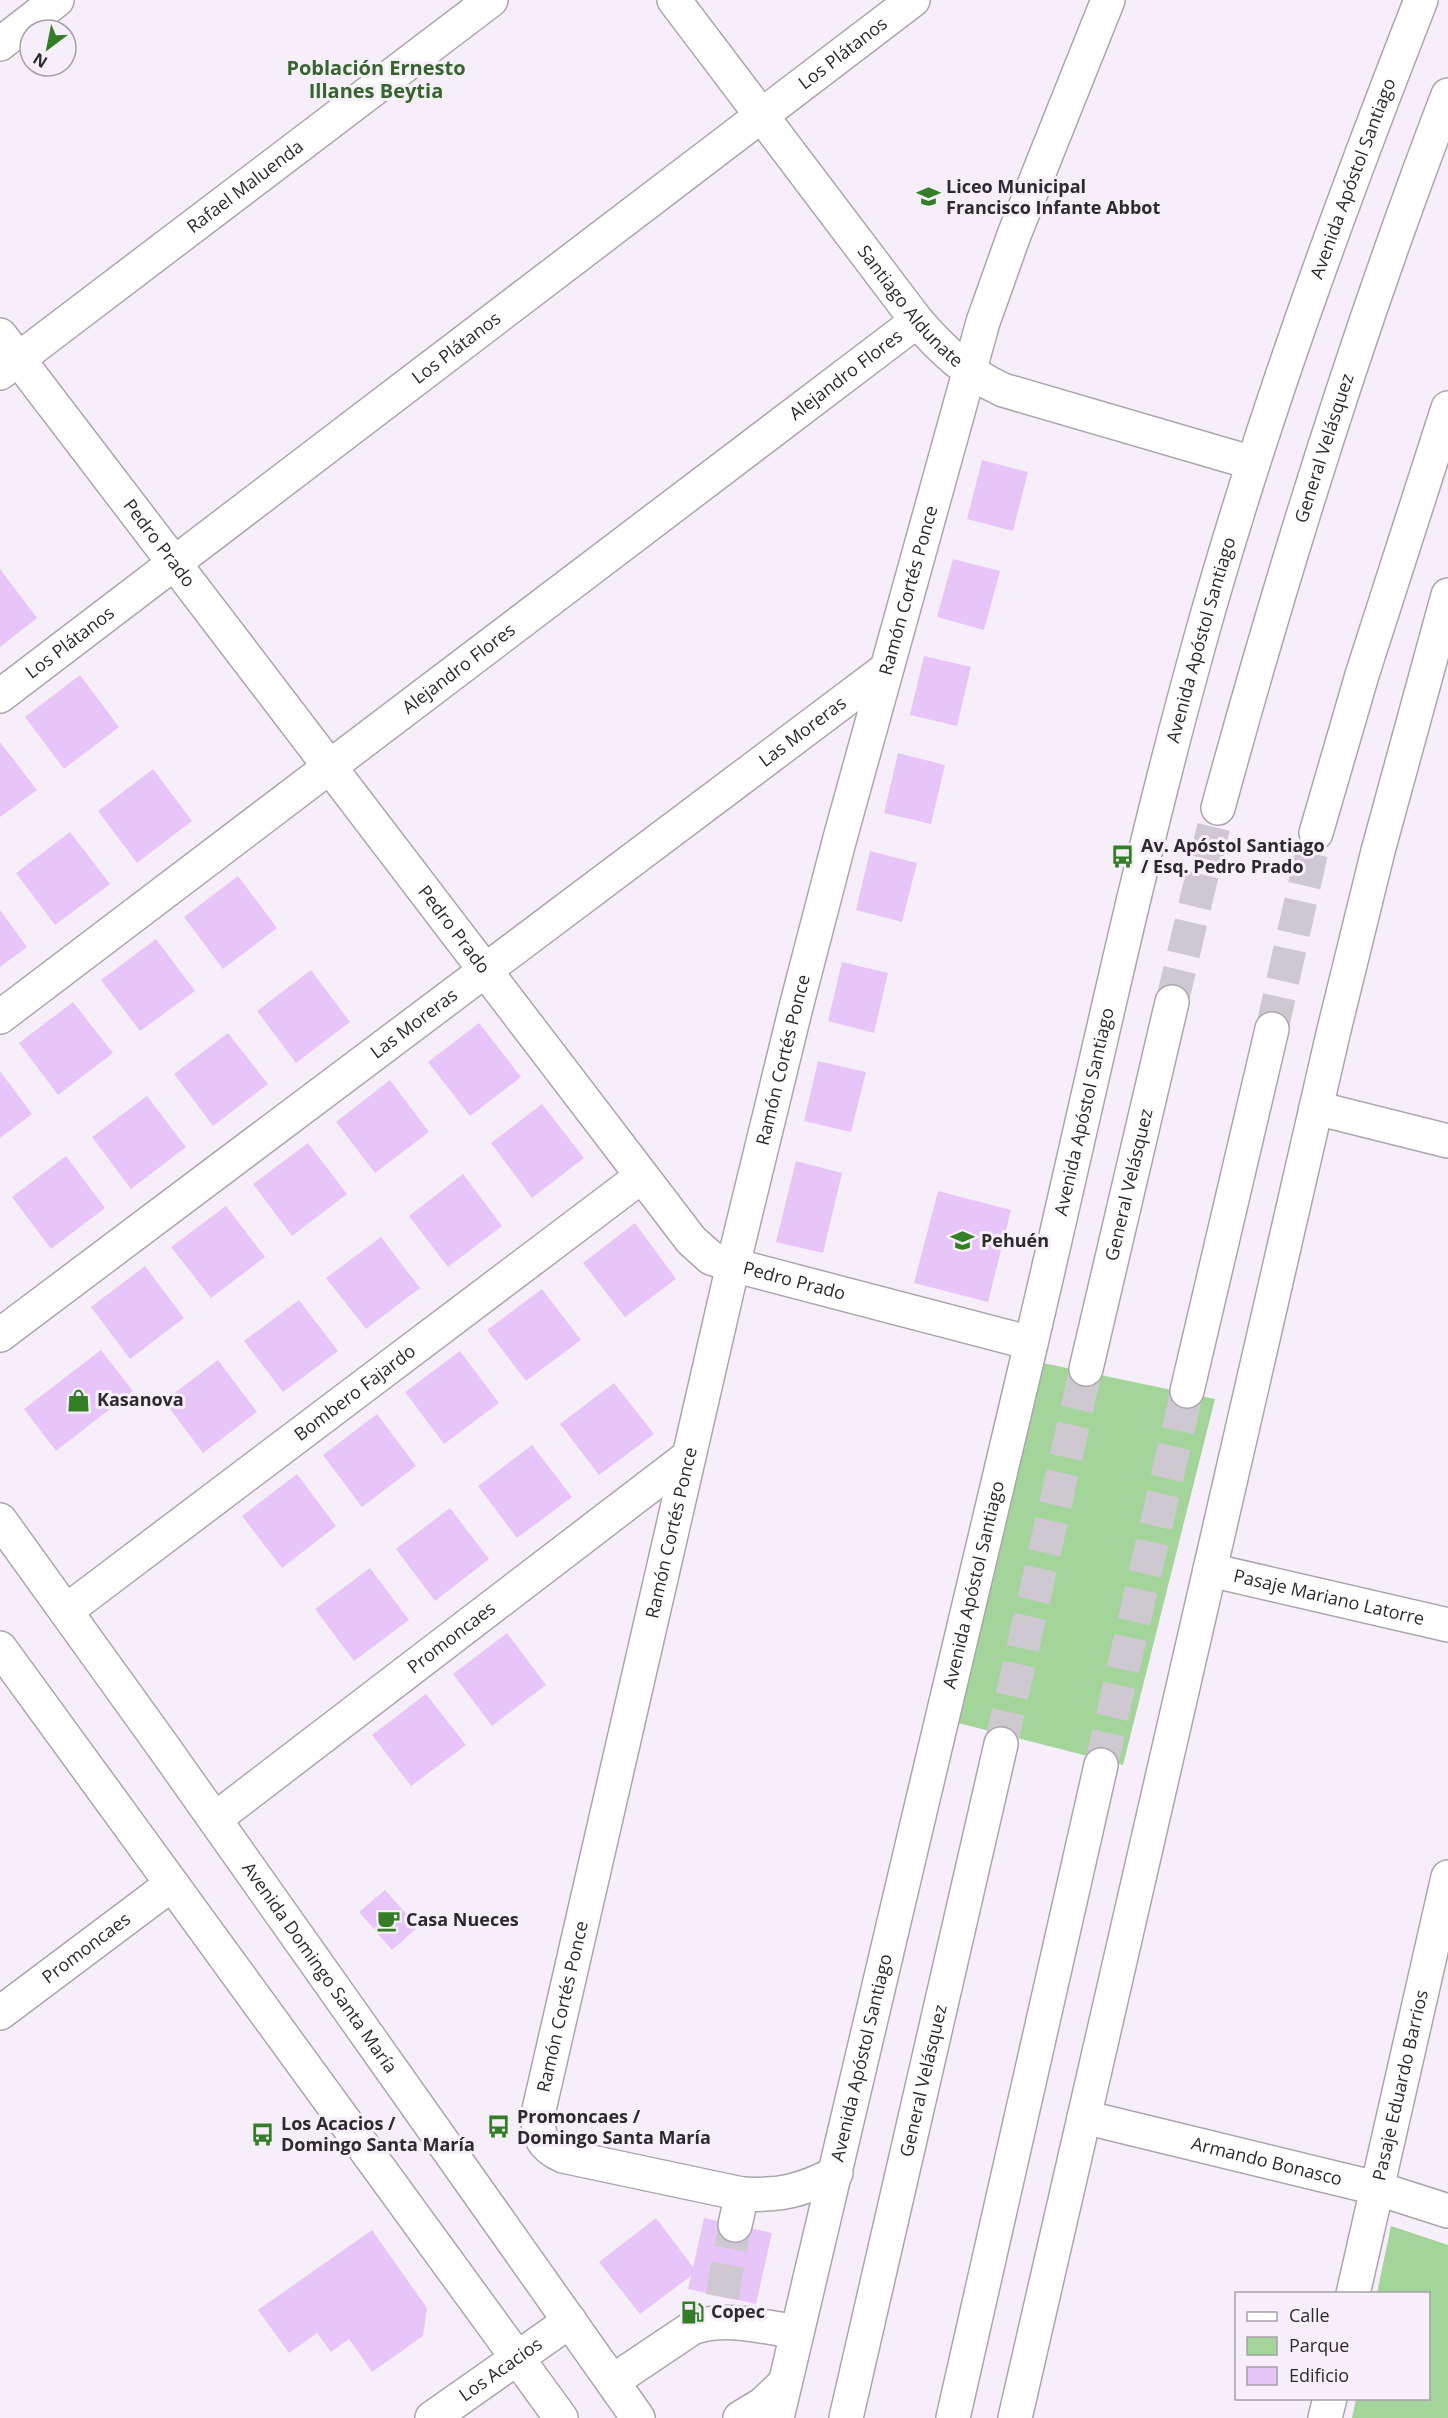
<svg xmlns="http://www.w3.org/2000/svg" width="1448" height="2418" font-family="'Open Sans',sans-serif">
  <style>
    .green { fill: #a3d49a }
    .building { fill: #e8c5f8 }
    .lines { fill: none; stroke-linecap: round; stroke-linejoin: round }
    .minor-tunnel { stroke: #cec8d0; stroke-width: 33; stroke-dasharray: 33 16; stroke-linecap: butt }
    .highway-tunnel { stroke: #cec8d0; stroke-width: 33; stroke-dasharray: 33 16; stroke-linecap: butt }
    .minor-casing { stroke: #aca5af; stroke-width: 36 }
    .major-casing { stroke: #aca5af; stroke-width: 36 }
    .highway-casing { stroke: #aca5af; stroke-width: 36 }
    .minor { stroke: #fff; stroke-width: 33 }
    .major { stroke: #fff; stroke-width: 33 }
    .highway { stroke: #fff; stroke-width: 33 }
    .labels { text-anchor: middle; stroke-width: 6; stroke-linejoin: round; paint-order: stroke }
    .street-label { font-size: 18px; fill: #2d2a2e; stroke: #f6eff9 }
    .poi-label { font-size: 18px; font-weight: bold; fill: #2d2a2e; stroke: #f6eff9; text-anchor: start }
    .neighbourhood-label { font-size: 20px; font-weight: bold; fill: #35642d; stroke: #f6eff9 }
  </style>
  <rect width="100%" height="100%" fill="#f6eff9"/>
  <path class="green" d="M1038,1362L1215,1399L1123,1765L958,1723Z
    M1391,2226L1448,2245V2418H1352L1356,2399L1428,2398V2294L1377,2293Z"/>
  <path class="building" d="M982,460L1028,472L1013,531L967,519Z
    M953,559L1000,571L984,630L937,617Z
    M0,569L37,618L0,647Z
    M924,656L971,667L957,726L910,715Z
    M80,675L119,727L64,769L25,717Z
    M0,742L37,790L0,817Z
    M898,753L945,765L931,824L884,813Z
    M153,769L192,821L137,863L98,811Z
    M70,832L110,884L55,925L16,873Z
    M870,851L917,863L902,922L856,910Z
    M238,876L277,928L223,969L184,917Z
    M0,910L27,947L0,967Z
    M156,939L195,991L140,1031L101,980Z
    M842,962L888,973L874,1033L828,1021Z
    M311,970L350,1022L296,1063L257,1011Z
    M73,1002L113,1053L58,1095L19,1043Z
    M479,1023L521,1077L470,1116L428,1062Z
    M228,1033L268,1084L213,1126L174,1074Z
    M818,1061L866,1072L851,1132L804,1121Z
    M0,1071L32,1114L0,1138Z
    M390,1080L429,1132L375,1173L336,1122Z
    M147,1096L186,1147L131,1189L92,1137Z
    M542,1104L584,1158L532,1198L491,1143Z
    M308,1143L347,1194L292,1236L253,1184Z
    M66,1156L105,1208L51,1249L12,1197Z
    M796,1161L842,1173L823,1253L776,1242Z
    M463,1174L502,1226L448,1267L409,1216Z
    M938,1191L1011,1210L988,1302L914,1283Z
    M226,1206L265,1257L211,1298L171,1247Z
    M635,1223L676,1279L625,1317L583,1263Z
    M381,1237L420,1288L366,1329L326,1278Z
    M145,1266L184,1318L130,1359L91,1307Z
    M542,1289L581,1340L526,1381L487,1330Z
    M299,1300L338,1351L283,1392L244,1341Z
    M101,1350L133,1391L56,1451L24,1409Z
    M460,1351L499,1403L444,1444L405,1392Z
    M218,1360L257,1412L203,1453L164,1401Z
    M614,1383L654,1434L599,1475L560,1424Z
    M377,1414L416,1466L362,1507L323,1455Z
    M532,1445L572,1497L517,1538L478,1486Z
    M297,1474L336,1526L282,1568L242,1516Z
    M450,1508L489,1559L435,1601L396,1549Z
    M370,1568L409,1620L354,1661L315,1609Z
    M507,1633L546,1685L492,1726L453,1674Z
    M426,1694L466,1745L411,1786L372,1735Z
    M385,1890L418,1927L392,1950L359,1912Z
    M656,2218L693,2267L704,2218L772,2233L756,2304L688,2289L691,2276L640,2314L599,2262Z
    M372,2230L427,2308L423,2336L372,2372L349,2339L331,2352L317,2333L289,2353L258,2310Z"/>
  <g class="lines">
    <path class="minor-tunnel" d="M722,2297L735,2225"/>
    <path class="highway-tunnel" d="M1172,1002L1218,808
      M1272,1029L1316,833
      M1001,1744L1086,1369
      M1101,1765L1187,1391"/>
    <defs>
      <g id="minor">
        <path id="s1" d="M674,0L917,321C942,350 968,374 1003,390L1253,463"/>
        <path d="M0,44L57,0"/>
        <path id="s2" d="M0,335L691,1240L711,1258L733,1265L1031,1343"/>
        <path id="s3" d="M0,373L491,0"/>
        <path id="s4" d="M0,696L913,0"/>
        <path id="s5" d="M0,1017L917,321"/>
        <path d="M1316,1108L1448,1141"/>
        <path id="s6" d="M0,1335L885,670"/>
        <path id="s7" d="M1210,1570L1448,1625"/>
        <path id="s8" d="M66,1611L642,1176"/>
        <path id="s9" d="M215,1819L689,1456"/>
        <path id="s10" d="M0,2013L172,1884"/>
        <path id="s11" d="M1084,2117L1376,2188L1448,2211"/>
        <path id="s12" d="M836,2173C802,2191 779,2196 742,2194L563,2156C543,2147 537,2136 538,2114L733,1265L796,1007L840,838L983,322L1014,235L1108,0"/>
        <path d="M735,2225L742,2194"/>
        <path id="s13" d="M1353,2294L1448,1877"/>
        <path d="M613,2381L692,2328C726,2316 763,2327 797,2332"/>
        <path id="s14" d="M432,2418L570,2321"/>
        <path d="M1325,2418L1330,2398"/>
      </g>
      <g id="major">
        <path id="s15" d="M0,1520L162,1745L638,2418"/>
        <path d="M0,1648L561,2418"/>
        <path d="M740,2418L763,2404L785,2383"/>
        <path id="s16" d="M777,2418C860,2063 945,1707 1029,1352C1086,1111 1136,869 1203,630C1263,416 1340,207 1421,0"/>
        <path d="M1015,2418L1333,1034L1378,851L1448,595"/>
      </g>
      <g id="highway">
        <path id="s17" d="M1218,808C1284,566 1358,329 1448,95"/>
        <path d="M1316,833L1362,675L1448,408"/>
        <path id="s18" d="M1086,1369L1172,1002"/>
        <path d="M1187,1391L1272,1029"/>
        <path id="s19" d="M846,2418L1001,1744"/>
        <path d="M953,2418L1101,1765"/>
      </g>
    </defs>
    <use href="#minor" class="minor-casing"/>
    <use href="#major" class="major-casing"/>
    <use href="#highway" class="highway-casing"/>
    <use href="#minor" class="minor"/>
    <use href="#major" class="major"/>
    <use href="#highway" class="highway"/>
  </g>
  <defs>
    <symbol id="school-bare" viewBox="-9 -9 18 18"><path d="M0-5L7-2L0 1L-7-2ZM-4 1L0 2.5L4 1V4Q0 6-4 4Z" fill="#337e26" stroke="#f6eff9" stroke-width="2.5" paint-order="stroke"/></symbol>
    <symbol id="bus-bare" viewBox="-9 -9 18 18"><path d="M-5-6H5V4H4V6H2V4H-2V6H-4V4H-5ZM-3.5-4V0h7V-4ZM-3.5 1.2v1.5H-2V1.2ZM2 1.2v1.5H3.5V1.2Z" fill="#337e26" stroke="#f6eff9" stroke-width="2.5" paint-order="stroke"/></symbol>
    <symbol id="shop-bare" viewBox="-9 -9 18 18"><path d="M-5-2.5h2.3a2.7 3.5 0 0 1 5.4 0H5L5.5 6h-11ZM-1.5-2.5h3a1.5 2.3 0 0 0-3 0Z" fill="#337e26" stroke="#f6eff9" stroke-width="2.5" paint-order="stroke"/></symbol>
    <symbol id="cafe-bare" viewBox="-9 -9 18 18"><path d="M-5.5-4.5H6V0H3Q3 3.5 0 3.5H-2.5Q-5.5 3.5-5.5 0ZM3-3.2v2h1.7v-2ZM-6 4.5H4V6H-6Z" fill="#337e26" stroke="#f6eff9" stroke-width="2.5" paint-order="stroke"/></symbol>
    <symbol id="fuel-bare" viewBox="-9 -9 18 18"><path d="M-5.5-6h7V0h2V4h1.3V-2.5L3-4.5l.8-.8L6-3V5H2.5V1h-1V6h-7ZM-4.2-4.7v3.2H.2V-4.7Z" fill="#337e26" stroke="#f6eff9" stroke-width="2.5" paint-order="stroke"/></symbol>
  </defs>
  <g fill-rule="evenodd">
    <use href="#school-bare" x="912" y="180" width="33" height="33"/>
    <use href="#bus-bare" x="1106" y="840" width="33" height="33"/>
    <use href="#school-bare" x="946" y="1224" width="33" height="33"/>
    <use href="#shop-bare" x="62" y="1384" width="33" height="33"/>
    <use href="#cafe-bare" x="372" y="1904" width="33" height="33"/>
    <use href="#bus-bare" x="482" y="2110" width="33" height="33"/>
    <use href="#bus-bare" x="246" y="2118" width="33" height="33"/>
    <use href="#fuel-bare" x="676" y="2296" width="33" height="33"/>
  </g>
  <g class="labels">
    <g class="street-label">
      <text dy="6" stroke="none"><textPath href="#s4" startOffset="1060">Los Plátanos</textPath></text>
      <text dy="6" stroke="none"><textPath href="#s16" startOffset="2314">Avenida Apóstol Santiago</textPath></text>
      <text dy="6" stroke="none"><textPath href="#s3" startOffset="308">Rafael Maluenda</textPath></text>
      <text dy="6" stroke="none"><textPath href="#s1" startOffset="387">Santiago Aldunate</textPath></text>
      <text dy="6" stroke="none"><textPath href="#s4" startOffset="574">Los Plátanos</textPath></text>
      <text dy="6" stroke="none"><textPath href="#s5" startOffset="1062">Alejandro Flores</textPath></text>
      <text dy="6" stroke="none"><textPath href="#s17" startOffset="375">General Velásquez</textPath></text>
      <text dy="6" stroke="none"><textPath href="#s2" startOffset="262">Pedro Prado</textPath></text>
      <text dy="6" stroke="none"><textPath href="#s12" startOffset="1902">Ramón Cortés Ponce</textPath></text>
      <text dy="6" stroke="none"><textPath href="#s16" startOffset="1828">Avenida Apóstol Santiago</textPath></text>
      <text dy="6" stroke="none"><textPath href="#s4" startOffset="88">Los Plátanos</textPath></text>
      <text dy="6" stroke="none"><textPath href="#s5" startOffset="576">Alejandro Flores</textPath></text>
      <text dy="6" stroke="none"><textPath href="#s6" startOffset="1004">Las Moreras</textPath></text>
      <text dy="6" stroke="none"><textPath href="#s2" startOffset="748">Pedro Prado</textPath></text>
      <text dy="6" stroke="none"><textPath href="#s6" startOffset="518">Las Moreras</textPath></text>
      <text dy="6" stroke="none"><textPath href="#s12" startOffset="1416">Ramón Cortés Ponce</textPath></text>
      <text dy="6" stroke="none"><textPath href="#s16" startOffset="1342">Avenida Apóstol Santiago</textPath></text>
      <text dy="6" stroke="none"><textPath href="#s18" startOffset="189">General Velásquez</textPath></text>
      <text dy="6" stroke="none"><textPath href="#s2" startOffset="1252">Pedro Prado</textPath></text>
      <text dy="6" stroke="none"><textPath href="#s8" startOffset="362">Bombero Fajardo</textPath></text>
      <text dy="6" stroke="none"><textPath href="#s12" startOffset="930">Ramón Cortés Ponce</textPath></text>
      <text dy="6" stroke="none"><textPath href="#s16" startOffset="856">Avenida Apóstol Santiago</textPath></text>
      <text dy="6" stroke="none"><textPath href="#s7" startOffset="122">Pasaje Mariano Latorre</textPath></text>
      <text dy="6" stroke="none"><textPath href="#s9" startOffset="298">Promoncaes</textPath></text>
      <text dy="6" stroke="none"><textPath href="#s10" startOffset="108">Promoncaes</textPath></text>
      <text dy="6" stroke="none"><textPath href="#s15" startOffset="550">Avenida Domingo Santa María</textPath></text>
      <text dy="6" stroke="none"><textPath href="#s12" startOffset="444">Ramón Cortés Ponce</textPath></text>
      <text dy="6" stroke="none"><textPath href="#s16" startOffset="370">Avenida Apóstol Santiago</textPath></text>
      <text dy="6" stroke="none"><textPath href="#s19" startOffset="346">General Velásquez</textPath></text>
      <text dy="6" stroke="none"><textPath href="#s13" startOffset="214">Pasaje Eduardo Barrios</textPath></text>
      <text dy="6" stroke="none"><textPath href="#s11" startOffset="188">Armando Bonasco</textPath></text>
      <text dy="6" stroke="none"><textPath href="#s14" startOffset="84">Los Acacios</textPath></text>
    </g>
    <g class="poi-label">
      <text x="946" y="193">Liceo Municipal<tspan x="946" dy="21">Francisco Infante Abbot</tspan></text>
      <text x="1141" y="852">Av. Apóstol Santiago<tspan x="1141" dy="21">/ Esq. Pedro Prado</tspan></text>
      <text x="981" y="1247">Pehuén</text>
      <text x="97" y="1406">Kasanova</text>
      <text x="406" y="1926">Casa Nueces</text>
      <text x="517" y="2123">Promoncaes /<tspan x="517" dy="21">Domingo Santa María</tspan></text>
      <text x="281" y="2130">Los Acacios /<tspan x="281" dy="21">Domingo Santa María</tspan></text>
      <text x="711" y="2318">Copec</text>
    </g>
    <g class="neighbourhood-label">
      <text x="376" y="75">Población Ernesto<tspan x="376" dy="23">Illanes Beytia</tspan></text>
    </g>
  </g>
  <rect x="1235" y="2292" width="195" height="108" fill="#f6eff9" stroke="#a6a0a8" stroke-width="1.5"/>
  <rect x="1247" y="2312" width="30" height="9" fill="#ffffff" stroke="#a6a0a8" stroke-width="1.5"/>
  <text x="1289" y="2322" font-size="18" fill="#2d2a2e">Calle</text>
  <rect x="1247" y="2337" width="30" height="18" fill="#a3d49a" stroke="#a6a0a8" stroke-width="1.5"/>
  <text x="1289" y="2352" font-size="18" fill="#2d2a2e">Parque</text>
  <rect x="1247" y="2367" width="30" height="18" fill="#e8c5f8" stroke="#a6a0a8" stroke-width="1.5"/>
  <text x="1289" y="2382" font-size="18" fill="#2d2a2e">Edificio</text>
  <g transform="translate(48 48) rotate(212)"><circle r="28" fill="#f6eff9" stroke="#a6a0a8" stroke-width="1.5"/>
  <path d="M0-4.5L10 22L0 15L-10 22Z" fill="#337e26"/>
  <text y="-9" font-size="16" font-weight="bold" text-anchor="middle" fill="#2d2a2e">N</text>
  </g>
</svg>
